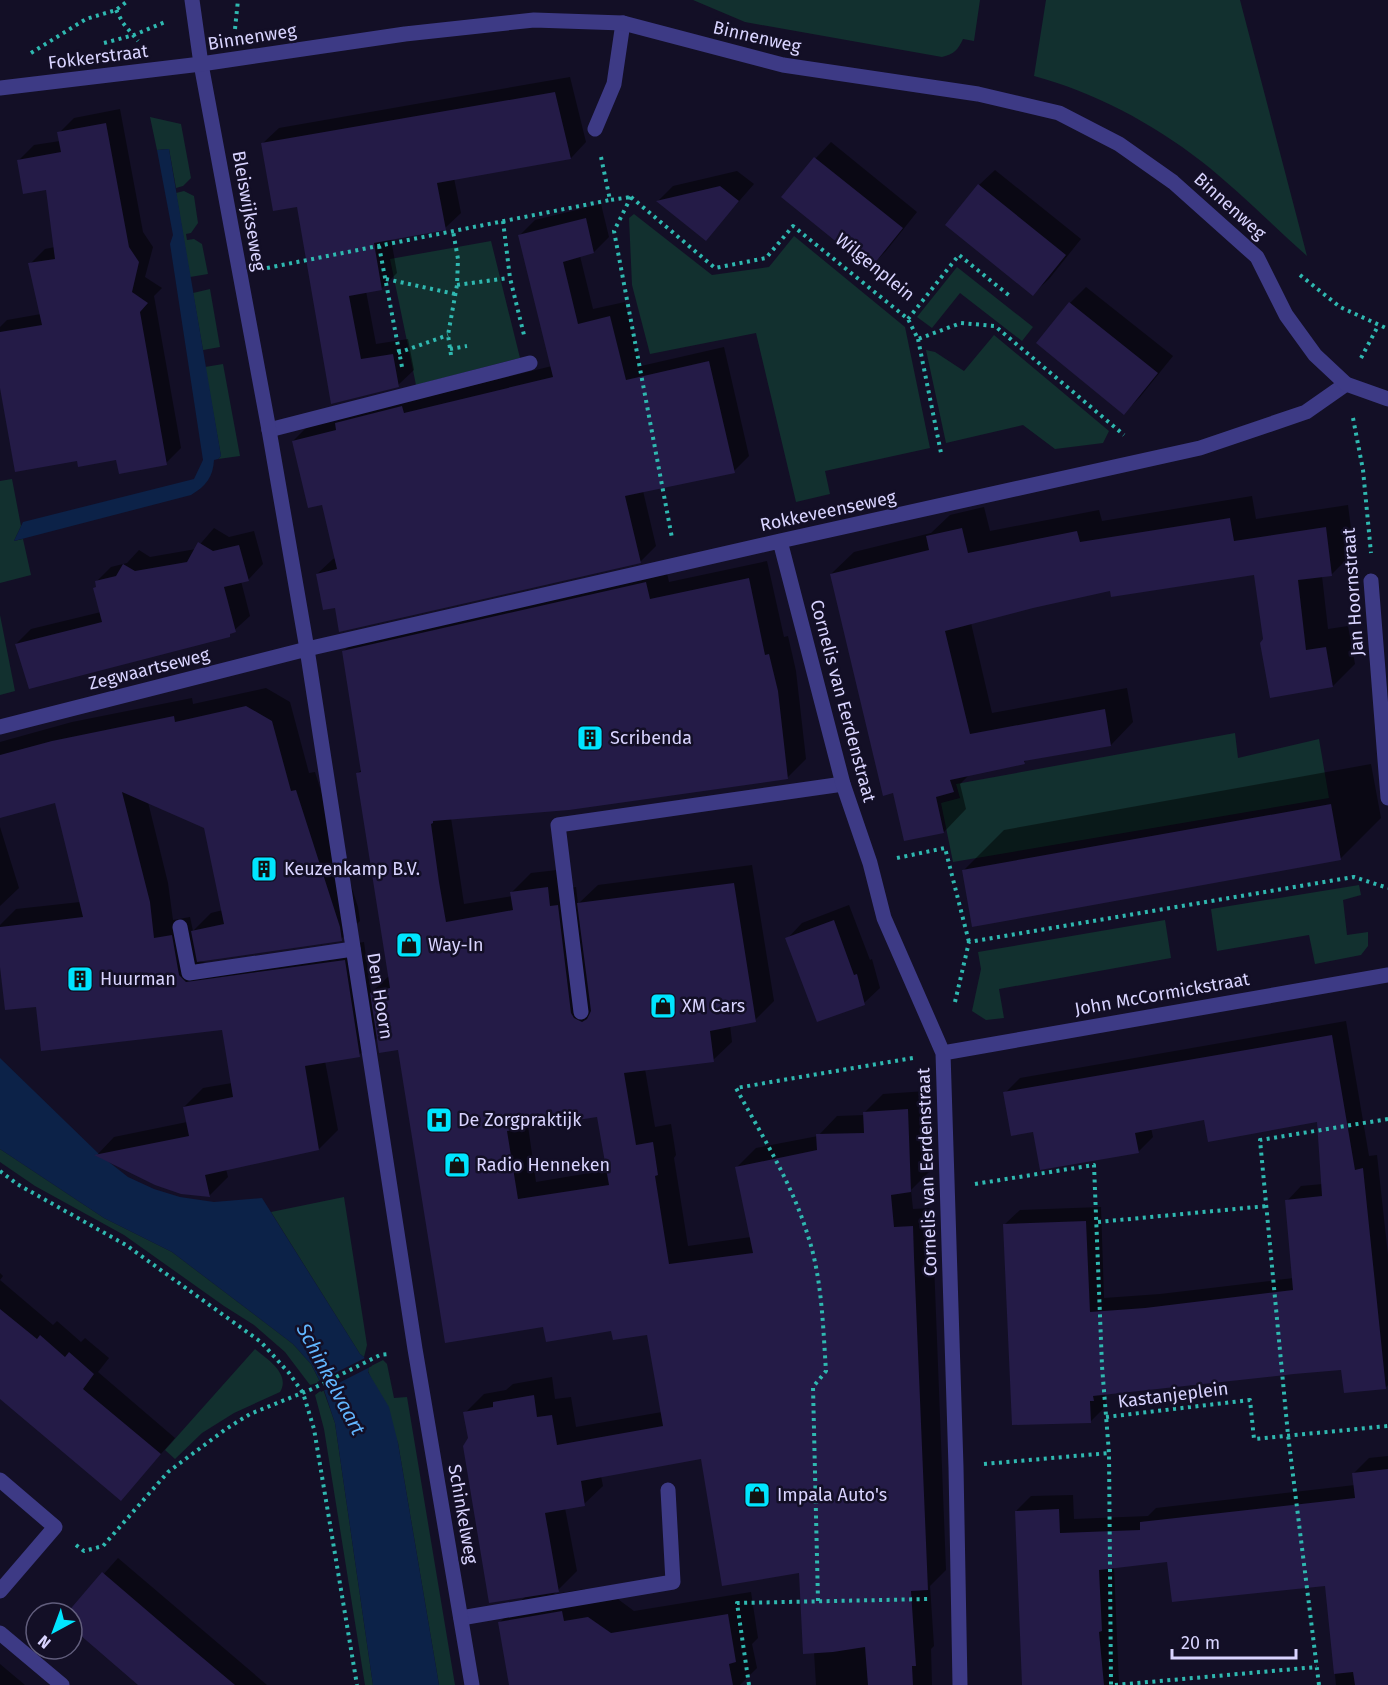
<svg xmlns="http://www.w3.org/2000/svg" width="1388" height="1685" font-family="'Fira Sans',sans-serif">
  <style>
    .green { fill: #12302f }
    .water { fill: #0c2248 }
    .pier { fill: #130f26 }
    .shadow { fill: #0007; fill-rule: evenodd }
    .building { fill: #241b47; fill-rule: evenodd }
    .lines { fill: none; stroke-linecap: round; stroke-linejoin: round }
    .path { stroke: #2fb8b0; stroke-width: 4; stroke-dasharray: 3 4.5; stroke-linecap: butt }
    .service { stroke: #3d3a85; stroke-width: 15 }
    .pedestrian { stroke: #3d3a85; stroke-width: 15 }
    .minor { stroke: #3d3a85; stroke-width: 15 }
    .tertiary { stroke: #3d3a85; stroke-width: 15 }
    .labels { text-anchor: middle; stroke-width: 5; stroke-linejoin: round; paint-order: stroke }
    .street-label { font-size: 18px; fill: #d9d4ff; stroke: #130f26 }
    .poi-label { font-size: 18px; fill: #d9d4ff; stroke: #130f26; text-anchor: start }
    .water-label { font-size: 20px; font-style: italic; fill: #62b6ff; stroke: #130f26 }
  </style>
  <rect width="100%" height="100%" fill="#130f26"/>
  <path class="green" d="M693,0H980L974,41L963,39C958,50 954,54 942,57L745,22Z
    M1046,0H1240L1307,256C1272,225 1238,190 1201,161C1152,123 1094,92 1034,76Z
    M150,117L181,124L191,178L183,186L176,188L169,149L157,150Z
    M184,191L194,196L198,223L191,233L186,234L187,240L194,239L202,244L208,274L190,277L176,193Z
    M634,214L712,275L769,267L794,236L905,327L930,448L825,471L830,494L796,502L756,333L650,354L632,285L629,218Z
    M491,241L520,358L416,385L390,259Z
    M957,267L1033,327L1022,341L960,293L932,328L917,317Z
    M210,289L220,347L203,350L193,293Z
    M994,335L1109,431L1103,443L1055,449L1023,425L946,443L926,350L935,352L964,371Z
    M223,364L240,456L218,459L221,456L205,367Z
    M12,479L21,526L14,541L23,539L31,575L0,583V481Z
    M0,615L15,691L0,695Z
    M1235,733L1238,758L1319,739L1329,798L953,862L941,803L960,798L956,784Z
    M1359,885L1361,895L1343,900L1347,935L1368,932V946L1361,955L1315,964L1309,935L1217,951L1211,909Z
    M1165,920L1171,958L999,989L1004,1018L986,1020L972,1011L981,969L978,952Z
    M0,1149L104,1218L172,1252L293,1344L311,1364L320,1382L310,1385L285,1352L254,1325L224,1306L124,1235L35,1186L0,1162Z
    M344,1197L367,1345L364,1357L360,1354L271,1212Z
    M255,1349C267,1359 291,1374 280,1392L234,1413L202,1433L175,1459L165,1450Z
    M383,1360L387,1364L394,1398L407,1397L455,1685H439L398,1443L368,1371L369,1367Z
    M323,1389L335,1423L373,1685H365L324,1429L315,1395Z"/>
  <path class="water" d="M169,149L221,456L218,459L214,460C213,477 206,486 191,495L14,541L23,522L194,479L203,460L170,244L173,235L157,150Z
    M0,1058L100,1155L128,1177L154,1189L180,1197L214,1202L262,1198L360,1354L364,1357L369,1367L368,1372L389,1407L398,1443L439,1685H373L335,1423L323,1387L311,1364L293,1344L172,1252L104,1218L0,1149Z"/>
  <path class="pier" d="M367,1357L372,1366L321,1392L317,1382Z"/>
  <path class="shadow" d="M570,77L586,142L571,158L454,178L461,213L445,228L391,239L397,273L381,289L366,291L376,344L408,339L414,370L398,385L332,402L298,205L263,143L279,128Z
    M120,109L143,232L153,247L145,277L162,288L154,296L181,448L166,463L117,458L78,459L0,380V327L7,320L41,314L30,264L45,249L55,247L47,188L19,160L34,145L60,141L59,133L74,118Z
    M831,142L917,212L886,251L870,267L783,197L816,158Z
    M995,170L1081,239L1049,279L1033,294L979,185Z
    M737,171L754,184L706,239L658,201L673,186Z
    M601,204L609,237L594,252L580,256L593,309L625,302L641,366L724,347L749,456L734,471L643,491L656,546L641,561L340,630L336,606L317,574L333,559L336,558L323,503L293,441L308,426L552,366L520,235L535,220Z
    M1086,287L1173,356L1140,397L1124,413L1038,343L1070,303Z
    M1252,496L1256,519L1348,505L1354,552L1332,574L1322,576L1328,629L1348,626L1355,664L1333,686L1264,639L1255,573L1111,590L1033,606L971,623L992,713L1127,688L1133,722L1111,745L1028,759L1024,762L970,774L960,784L966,809L944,832L894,791L831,574L854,552L931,533L950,515L984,507L990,531L1099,510L1102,521Z
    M214,528L229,537L254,531L263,564L248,580L241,581L250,616L229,635L16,644L31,629L101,612L96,582L111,567L127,563L139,550L150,557L196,549Z
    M767,561L784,637L788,636L796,671L806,759L787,778L451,818L464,904L513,896L512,892L531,873L566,869L569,888L576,887L578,904L598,885L752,865L774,1001L755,1020L730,1025L732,1042L713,1060L645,1069L655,1127L671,1124L676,1155L674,1158L688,1246L751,1237L737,1167L756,1148L818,1136L837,1116L865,1115V1112L883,1094L926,1091L930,1171L911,1190L913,1209L931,1208L933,1237L946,1570L930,1586L934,1646L931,1649L932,1685H816L814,1652L800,1571L702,1457L601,1476L603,1486L584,1504L565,1508L577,1571L554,1594L585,1589L586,1599L611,1594L634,1611L751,1592L758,1638L752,1644L757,1668L740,1685H511L500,1622L527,1595L470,1439L465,1413L484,1394L506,1390L513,1384L552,1377L555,1399L571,1397L576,1427L662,1412L648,1334L612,1329L545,1326L399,1048L378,1037L359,1055L325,1061L338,1130L319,1149L226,1169L228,1177L209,1196L97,1155L114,1137L187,1122L184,1107L203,1088L232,1083L223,1028L38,1005L0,953V925L16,909L80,902L56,801L0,816V742L72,722L192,698L193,704L266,688L290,702L309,773L315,772L358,907L360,921L341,939L198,960L210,965L364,942L371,993L390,975L358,773L362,769L343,652L362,633L665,564L669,582ZM148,802L205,827L223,910L211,913L193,931L190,917L173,920L168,883ZM598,1115L608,1170L536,1182L528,1126Z
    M1371,764L1381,818L1341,858L963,871L1004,830Z
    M0,827L19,888L0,906Z
    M849,905L870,960L872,959L880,988L864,1003L787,939L802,923Z
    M1346,1021L1369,1156L1377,1155L1388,1255V1385L1386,1387L1342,1368L1105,1393L1106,1406L1091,1421L1005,1224L1020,1210L1101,1207L1104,1298L1160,1294L1294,1278L1287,1201L1301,1186L1323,1184L1318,1120L1206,1118L1151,1128L1153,1137L1138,1152L1034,1130L1005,1093L1020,1078Z
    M0,1273L3,1276L0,1280L53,1325L57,1321L81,1342L85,1338L109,1358L98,1372L175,1438L121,1499L0,1397Z
    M1388,1456V1685H1336L1326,1584L1168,1561L1114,1567L1119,1685H1023L1016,1511L1031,1496L1073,1495L1074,1519L1148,1516L1156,1508L1355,1485L1354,1473L1369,1458Z
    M118,1558L267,1685H141L72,1627V1613H69Z
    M0,1664L25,1685H0Z"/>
  <path class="building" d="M555,92L571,159L437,183L446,230L374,243L382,290L349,296L361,359L393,354L399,387L331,404L297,207L273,211L261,143Z
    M106,123L129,247L139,262L132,292L148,303L140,312L167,465L119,474L116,460L78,467L77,461L15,472L0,388V332L42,325L28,263L55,259L46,190L23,194L17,160L61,152L57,132Z
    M814,157L903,228L870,269L781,197Z
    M978,184L1066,255L1033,296L945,225Z
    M720,186L739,201L706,241L656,201Z
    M586,218L594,253L563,262L578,324L610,316L626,380L709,361L735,473L625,496L641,563L339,632L335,608L323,610L316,574L337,569L322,505L308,508L292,441L336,430L335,423L402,406L404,413L553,377L518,235Z
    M1069,302L1158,373L1124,415L1036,343Z
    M1230,518L1234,541L1326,527L1332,576L1298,580L1306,650L1326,647L1333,687L1270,698L1260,643L1263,639L1254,575L1111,597L1110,591L1033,608L945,631L970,734L1105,709L1111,746L1024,761L1025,764L950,780L954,792L936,797L944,833L904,841L893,793L883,796L830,574L929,550L926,536L962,528L968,553L1077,531L1080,542Z
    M198,542L213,551L239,545L249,581L224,587L236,632L230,634V637L29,689L15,644L102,622L93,588L96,587L95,581L116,576L123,564L135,571L187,562Z
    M749,578L765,655L769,654L778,691L788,779L569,810L433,821V823L431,824L439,882L446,922L513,910L510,892L548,887L550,906L558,905L571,1013L574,1018L582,1022L587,1019L591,1011L577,903L734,883L756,1022L710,1031L714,1062L624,1073L636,1145L653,1142L658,1175L655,1176L669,1264L753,1253L735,1167L817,1150L816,1134L864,1133L863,1112L908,1109L911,1192L891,1195L894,1227L913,1226L914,1257L928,1590L911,1591L916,1666H912L913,1685H868L865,1647L833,1652L803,1654L799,1573L722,1586L701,1459L581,1481L585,1506L545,1513L559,1592L489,1603L463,1446L468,1438L463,1412L493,1407V1402L534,1395L537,1417L552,1415L557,1445L663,1426L647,1335L613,1340L611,1331L546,1342L543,1327L445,1343L398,1050L379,1053L370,993L390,988L356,773L361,772L342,651L646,582L650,599ZM597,1117L609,1185L518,1199L507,1131Z
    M246,706L272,721L291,791L296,790L340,927L342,941L197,962L191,931L224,924L204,828L122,792L150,902L154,938L172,935L179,975L186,982L345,960L360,1057L305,1066L319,1150L205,1175L210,1197L181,1194L155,1185L94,1155L189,1136L183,1107L233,1097L222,1030L41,1051L36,1007L5,1010L0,967V927L83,917L55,803L0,818V755L52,741L174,716L175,722Z
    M1331,804L1341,860L972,927L962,870Z
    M834,920L854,975L857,974L865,1005L817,1022L785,938Z
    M1332,1035L1355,1170L1363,1168L1386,1389L1344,1393L1341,1370L1294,1374L1093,1396L1094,1401H1090L1091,1423L1012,1425L1003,1224L1086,1221L1090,1312L1145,1308L1293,1290L1285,1200L1322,1196L1317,1122L1208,1142L1204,1120L1135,1133L1139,1153L1040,1170L1033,1132L1011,1136L1003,1092Z
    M0,1309L37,1339L40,1335L65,1357L69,1352L94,1374L83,1389L161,1454L121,1501L0,1399Z
    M1388,1469V1685H1355L1353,1672L1334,1674L1325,1586L1172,1602L1167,1562L1099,1570L1102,1631L1099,1632L1104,1685H1022L1015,1511L1059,1509L1060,1533L1140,1530V1522L1355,1498L1352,1473Z
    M102,1572L179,1638L235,1685H138L72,1628V1613H67Z
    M562,1611L564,1621L588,1617L611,1633L728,1614L736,1662L729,1664L733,1685H509L498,1622Z"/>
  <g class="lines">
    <path class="path" d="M116,10L123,23L138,41
      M235,29L238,0
      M104,43L134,35L165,22
      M31,53L86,19L116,10L129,0
      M601,157L610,200L631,197
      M631,197L715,268L766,258L793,226L908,319L918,339L961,323L995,326L1124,435
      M631,197L614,231L672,538
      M503,221L510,278L524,335
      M379,246L402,367
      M267,268L610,200
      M1300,275L1340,307L1388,329
      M386,279L455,294
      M457,285L509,278
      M908,319L959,255L1011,297
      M918,339L941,453
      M450,349L467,346
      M398,353L448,335
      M451,355L448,335L457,285L458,259L453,231
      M1361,358L1378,326
      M1353,418L1363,470L1371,553
      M897,858L945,848L969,942
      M955,1002L969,942L1354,877L1388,888
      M0,1171L17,1184L126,1245L261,1342L289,1373L303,1393L314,1429L357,1685
      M975,1184L1094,1165L1102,1366L1109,1453L1111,1685
      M1098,1222L1267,1206
      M1106,1417L1250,1400L1254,1439L1388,1426
      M984,1464L1109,1453
      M76,1545L84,1551L103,1546L168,1472L226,1429L250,1414L312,1389L380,1355L388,1354
      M818,1601L813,1387L826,1371C823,1327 822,1278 808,1236C792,1183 762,1136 736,1088L913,1058
      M749,1685L737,1603L929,1599
      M1115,1685L1317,1667
      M1319,1685L1288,1435L1260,1140L1388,1119"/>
    <path class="service" d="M595,129L614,84L623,23
      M180,927L189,973L353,949
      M581,1012L558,825L843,784
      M461,1618L673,1582L668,1490"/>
    <path class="pedestrian" d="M269,430L530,363"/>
    <path class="minor" d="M201,64L269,430L307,649L415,1349L472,1685
      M780,541L843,784L870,863L884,918L943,1053L956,1467L960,1685
      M1371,581L1388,798
      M0,727L307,649L780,541L1200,448L1306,412L1346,384
      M943,1053L1388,975
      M0,1480L55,1527L0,1591
      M0,1633L62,1685"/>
    <path class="tertiary" d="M192,0L201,64
      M0,88L201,64L405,34L534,20L623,23L783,65L978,94L1059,113L1119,144L1173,182L1257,257L1286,315L1315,355L1346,384L1388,399"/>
  </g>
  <defs>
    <symbol id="building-square" viewBox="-11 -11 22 22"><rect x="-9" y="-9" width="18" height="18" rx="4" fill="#00e5ff" stroke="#130f26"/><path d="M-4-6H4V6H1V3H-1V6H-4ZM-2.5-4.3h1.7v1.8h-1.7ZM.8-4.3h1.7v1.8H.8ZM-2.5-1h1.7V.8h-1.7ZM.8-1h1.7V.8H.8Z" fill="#111"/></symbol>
    <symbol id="shop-square" viewBox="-11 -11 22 22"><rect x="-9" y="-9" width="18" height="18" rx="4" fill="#00e5ff" stroke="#130f26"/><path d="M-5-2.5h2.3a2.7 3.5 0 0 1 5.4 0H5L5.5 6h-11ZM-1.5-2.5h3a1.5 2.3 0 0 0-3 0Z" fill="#111"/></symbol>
    <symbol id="hospital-square" viewBox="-11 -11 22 22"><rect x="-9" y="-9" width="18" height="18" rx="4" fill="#00e5ff" stroke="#130f26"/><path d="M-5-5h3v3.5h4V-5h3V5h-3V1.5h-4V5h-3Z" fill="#111"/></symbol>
  </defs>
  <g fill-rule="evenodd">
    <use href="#building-square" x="575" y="723" width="30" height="30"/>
    <use href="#building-square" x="249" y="854" width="30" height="30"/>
    <use href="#shop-square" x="394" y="930" width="30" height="30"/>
    <use href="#building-square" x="65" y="964" width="30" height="30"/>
    <use href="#shop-square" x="648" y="991" width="30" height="30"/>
    <use href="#hospital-square" x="424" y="1105" width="30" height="30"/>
    <use href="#shop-square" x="442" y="1150" width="30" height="30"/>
    <use href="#shop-square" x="742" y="1480" width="30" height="30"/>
  </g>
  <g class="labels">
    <g class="street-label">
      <text transform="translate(252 37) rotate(-9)" y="6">Binnenweg</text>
      <text transform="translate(757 37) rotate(13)" y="6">Binnenweg</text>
      <text transform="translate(98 57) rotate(-7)" y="6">Fokkerstraat</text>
      <text transform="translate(1230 206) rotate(42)" y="6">Binnenweg</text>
      <text transform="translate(249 211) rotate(80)" y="6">Bleiswijkseweg</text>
      <text transform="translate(875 267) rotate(39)" y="6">Wilgenplein</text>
      <text transform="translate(828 511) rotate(-12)" y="6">Rokkeveenseweg</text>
      <text transform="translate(1353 592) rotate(-94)" y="6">Jan Hoornstraat</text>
      <text transform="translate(149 669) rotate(-14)" y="6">Zegwaartseweg</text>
      <text transform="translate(843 701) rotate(75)" y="6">Cornelis van Eerdenstraat</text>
      <text transform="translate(1162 994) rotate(-10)" y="6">John McCormickstraat</text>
      <text transform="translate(380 996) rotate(81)" y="6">Den Hoorn</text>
      <text transform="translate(927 1172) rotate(-92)" y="6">Cornelis van Eerdenstraat</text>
      <text transform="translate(1173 1395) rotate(-7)" y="6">Kastanjeplein</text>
      <text transform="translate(463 1514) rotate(80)" y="6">Schinkelweg</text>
    </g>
    <g class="poi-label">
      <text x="610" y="744">Scribenda</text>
      <text x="284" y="875">Keuzenkamp B.V.</text>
      <text x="428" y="951">Way-In</text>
      <text x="100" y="985">Huurman</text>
      <text x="682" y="1012">XM Cars</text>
      <text x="458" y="1126">De Zorgpraktijk</text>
      <text x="476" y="1171">Radio Henneken</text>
      <text x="777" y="1501">Impala Auto's</text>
    </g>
    <g class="water-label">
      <text transform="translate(331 1379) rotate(62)" y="7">Schinkelvaart</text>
    </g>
  </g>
  <g transform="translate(54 1631) rotate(221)"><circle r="28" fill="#130f26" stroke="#625e7d" stroke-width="1.5"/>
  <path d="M0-4.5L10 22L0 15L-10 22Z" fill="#00e5ff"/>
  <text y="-9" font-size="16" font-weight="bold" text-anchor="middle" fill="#d9d4ff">N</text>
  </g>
  <path d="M1172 1649v9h124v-9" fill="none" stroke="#d9d4ff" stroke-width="3"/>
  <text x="1181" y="1649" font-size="18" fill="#d9d4ff" stroke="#130f26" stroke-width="4.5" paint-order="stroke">20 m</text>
</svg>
